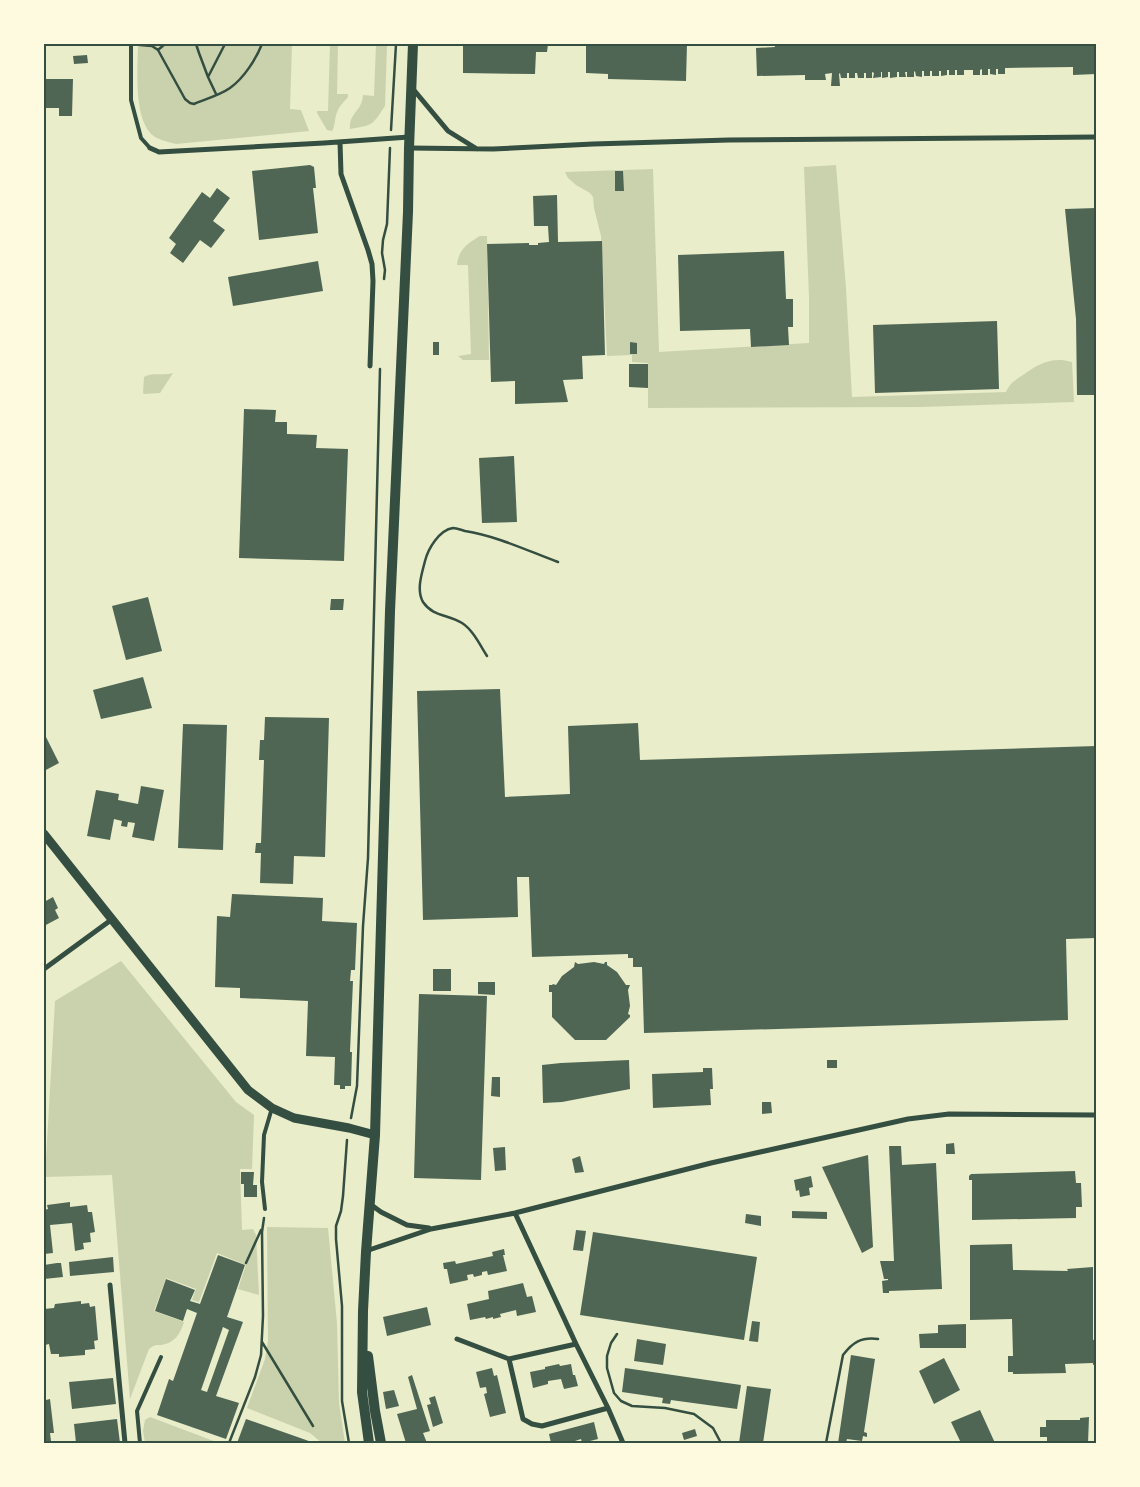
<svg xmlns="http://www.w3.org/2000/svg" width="1140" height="1487" font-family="'Zilla Slab',serif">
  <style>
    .green { fill: #cad2ad }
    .building { fill: #4f6655; fill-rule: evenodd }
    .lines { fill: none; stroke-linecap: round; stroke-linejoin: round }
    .path { stroke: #344e41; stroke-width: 2.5 }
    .service { stroke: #344e41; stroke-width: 4 }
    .minor { stroke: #344e41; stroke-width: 5 }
    .tertiary { stroke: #344e41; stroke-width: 9 }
    .secondary { stroke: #344e41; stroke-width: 10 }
    .neatline { fill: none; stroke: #344e41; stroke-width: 2 }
  </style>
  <rect width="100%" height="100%" fill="#e9edc9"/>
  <path class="green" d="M138,44H292L290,109L301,110L309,131L176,144C170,142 163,141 157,138C132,125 138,68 138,44Z
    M330,44H338L337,94H348V97C345,101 340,105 338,110C334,117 336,125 332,131L327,130L317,113V111H328Z
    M376,44H387L385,106L377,118L372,123L366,126L350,129C349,112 362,112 363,95L374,96Z
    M836,165L846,288L852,397L1006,392C1010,383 1015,380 1023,375C1038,364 1052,356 1072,362L1074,402L922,407L648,408V363L632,362V355L607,356L601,236L594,208L593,197L590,193L576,185L568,178L565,172L653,169L659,352L809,343V298L804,167Z
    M480,236H487L489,360H463L458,356L471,354L468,265H457C458,250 468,243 480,236Z
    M173,373L160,393L144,394L143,393L144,377C152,372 163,376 173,373Z
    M121,961L236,1102L254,1115L252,1169H240L242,1230L253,1229L256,1235L259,1295L238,1289L246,1265L217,1253L199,1302L192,1300L196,1289L166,1278L154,1311L184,1322C180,1335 174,1343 161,1345C155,1345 154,1345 149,1349L130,1399L112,1175L45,1177L55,1001Z
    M267,1227L328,1228L337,1323L339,1403L345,1443H322L310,1433L247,1408L265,1359L268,1341Z
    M150,1417L219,1443H145L143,1431L145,1420Z"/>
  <path class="building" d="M463,44H548L547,52H536L535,74L463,73Z
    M586,44H687L686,81L608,79V74L586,73Z
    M774,44H1096V74L1073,75V67L1005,68V74H998V69H996V75L990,74V69H988V75H982V69L980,70V75H973V70H964V75H957V70H955V75H949V70H947V75L941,76V71H939V76H932V71H930V76H924V71H922V77L916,76L915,71L914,72V77H907V72H905L906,77H899V72H897V77L890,78V72H888V77L882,78V72H881V77L873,78L874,73L872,72V78H866V73H864V78H858L857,73H855V78H849V73H847V78H841L840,73L839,74L840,86H831L832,73L825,74L826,80H805V75L757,76L756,48L775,47Z
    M87,55L88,63L74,64L73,56Z
    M44,79H73L72,116H59V108H44Z
    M310,165L314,167L316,188H313L318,233L259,240L252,171Z
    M615,171H623L624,191H615Z
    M217,188L230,198L213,221L225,230L211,248L200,240L183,263L170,253L176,244L169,238L202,192L210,198Z
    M557,195L558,242L602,241L605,355L582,356L583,379L563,380L568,402L515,404V381L491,382L487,244L529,243V245H538V243L549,242L548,226H534L533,196Z
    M1096,208V395H1077L1076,319L1065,209Z
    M784,251L786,299H793V327H788L789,345L751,347L750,329L680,331L678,255Z
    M318,261L323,291L233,306L228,277Z
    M997,321L999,389L875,393L873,325Z
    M433,342H439V355H433Z
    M630,342L637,343V354H630Z
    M629,364H648V388L629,387Z
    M244,409L276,410L275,422H287V434L317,435L316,448L348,449L344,561L239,558Z
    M514,456L517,522L482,523L479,458Z
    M148,597L162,651L126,660L112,606Z
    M331,599H344L343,610H330Z
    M143,677L152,708L101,719L93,690Z
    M500,689L505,797L570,794L568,726L638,723L640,760L1096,746V938L1066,939L1068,1020L644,1033L642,967H633V958H628V954L532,957L529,877H517L518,917L423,920L417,691Z
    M265,717L329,718L325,857L294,856L293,884L260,883L261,853H255L256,843H261L264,760H259L260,740H264Z
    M183,724L227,725L223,850L178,848Z
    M44,733L59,763L44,771Z
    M141,786L164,790L154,841L132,837L135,823L128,822L127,827L121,826L122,821L114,819L110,840L87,836L96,790L119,794L118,800L138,804Z
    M232,894L323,898L322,921L357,923L355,970H351L350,981H353L350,1052H352L351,1086H345V1089H340V1085H334L335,1057L306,1056L308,1001L240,998V988L215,987L217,916L230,917Z
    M53,897L58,908L55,910L59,918L44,926V902Z
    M575,962L578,964L594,962L604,964L605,962H607V965L617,972L626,985H630L628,990L630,1006L628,1014L630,1015V1017L606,1040H575L552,1017V992H549V985H552L553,984L556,985L562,976L574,967Z
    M433,969H451V991H433Z
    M478,982H495V995L478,994Z
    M419,994L487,996L481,1180L414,1178Z
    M629,1060L630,1089L562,1102L543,1103L542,1065L561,1063Z
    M827,1060H837V1068H827Z
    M703,1068H712L713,1089H710L711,1105L653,1108L652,1074L703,1072Z
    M492,1077H500V1097L491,1096Z
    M762,1102H771L772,1113L762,1114Z
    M954,1143L955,1154H946V1144Z
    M889,1146H901L902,1165L936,1163L942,1289L889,1291V1293H883L882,1281L888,1280V1279H884L880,1261H894Z
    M505,1147L506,1170L495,1171L493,1148Z
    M868,1155L873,1247L862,1253L822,1167Z
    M580,1156L584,1172L575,1173L572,1159Z
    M1075,1171L1076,1183H1081L1082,1207H1076V1218L972,1220V1180H969V1176L971,1174Z
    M241,1172H254L253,1185H257V1197H244V1184H241Z
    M811,1176L813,1187L809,1188L810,1195L800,1197L799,1190L796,1191L794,1180Z
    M70,1202V1207L87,1205L88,1212H92L95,1232L90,1233L91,1242L83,1243L84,1249L75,1251L72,1223L50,1225L53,1253L44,1254V1210L48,1209L47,1205Z
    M792,1211L827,1212V1219L792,1218Z
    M746,1214L761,1216V1226L745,1223Z
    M576,1230L586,1231L583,1251L573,1250Z
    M593,1232L757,1257L744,1340L580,1315Z
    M1012,1244L1013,1270L1068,1271L1067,1269L1093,1267V1340L1096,1339V1364L1093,1365V1363L1065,1364L1066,1373L1013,1374V1372H1008V1356H1013L1012,1319L970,1320V1245Z
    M504,1249L505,1255H503L507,1271L488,1275L487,1271L482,1272V1275L474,1277L473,1274L467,1275L468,1280L450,1284L447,1269H444L443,1263L455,1261L456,1264L493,1256L492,1252Z
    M218,1255L245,1265L227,1317L243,1322L216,1396L239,1403L226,1439L157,1415L169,1379L173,1381L197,1313L187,1309L183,1321L155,1311L166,1279L195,1290L190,1301L200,1304ZM223,1327L229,1330L207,1392L201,1390Z
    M113,1257L114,1272L70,1276L69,1262Z
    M57,1263H61L63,1277L44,1279V1265Z
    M523,1283L527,1297L532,1296L536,1312L517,1316L516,1310L500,1314L501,1317L493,1319V1317L486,1319L485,1317L470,1320L467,1304L489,1299L488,1291Z
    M81,1301V1304L89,1303L90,1307L95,1306L98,1340L94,1341L95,1349L85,1350V1355L59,1357V1354H51L49,1344L45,1345L44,1309L54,1308L55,1304Z
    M427,1307L431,1325L387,1336L383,1317Z
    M752,1321L760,1322L758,1342L749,1341Z
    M966,1324V1348H920L919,1334L938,1333V1325Z
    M637,1339L666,1344L663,1365L634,1361Z
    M851,1355L875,1359L864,1432L867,1433V1437L863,1436L862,1441L847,1439L846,1443H838Z
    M944,1358L960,1390L934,1404L919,1371Z
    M559,1364L560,1366L571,1364L573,1375H575L578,1386L564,1389L561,1379L548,1381V1384L533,1388L530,1372L545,1369V1367Z
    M492,1368L494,1376L497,1375L506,1413L490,1417L484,1394L487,1393L486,1387L480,1388L476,1372Z
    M625,1368L741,1385L737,1409L671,1400L670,1404L662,1403L663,1398L622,1392Z
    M412,1375L430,1431L423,1433L427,1443H406L397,1414L417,1409L408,1377Z
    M113,1378L116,1404L72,1409L69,1382Z
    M747,1386L771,1389L763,1443H739Z
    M394,1390L399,1406L386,1409L383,1392Z
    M44,1396H46V1400L50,1399L54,1433H50L51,1441L44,1442Z
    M435,1396L443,1423L433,1427L427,1405L431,1404L429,1398Z
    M980,1410L995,1443H961L951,1422Z
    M1089,1417L1088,1443H1047V1437H1040V1427H1046V1420H1080V1418Z
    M117,1419L120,1443H76L74,1424Z
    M246,1419L306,1440L314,1443H237Z
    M594,1422L598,1439L582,1443L581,1439L575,1441V1443H551L549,1434Z
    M695,1429L697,1436L684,1440L682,1433Z"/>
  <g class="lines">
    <path class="path" d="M196,44L199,53L208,77
      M140,45L152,46L158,50L185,99L190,103L194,104C206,99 220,95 230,88C244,78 256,59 262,44
      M158,50L165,44
      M216,94L208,77L225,44
      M391,130L396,44
      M384,279L385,270L382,253L383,240L387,224L390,148
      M487,656C480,645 473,630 462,623C448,614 433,617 423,602C416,590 422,573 425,561C428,549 439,530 453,528C457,528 461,530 465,531C497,536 528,551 558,562
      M351,1118L357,1086L363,926L368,858L380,369
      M347,1140L343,1196L341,1211L336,1226V1239L342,1306V1401L349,1443
      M246,1263L261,1230
      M617,1334L611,1343L607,1356V1368L614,1393L621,1401L632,1406L665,1408L694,1414L713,1428L721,1443
      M262,1342L313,1426
      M229,1443L255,1377L261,1355L263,1316L262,1232L264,1218
      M826,1443L843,1355C853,1342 861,1337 878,1339"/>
    <path class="service" d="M131,44V100L141,138L150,148
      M265,1209L262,1182L264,1135L272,1108
      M140,1443L137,1411L161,1357"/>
    <path class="minor" d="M413,89L448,131L477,149
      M340,142L341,174L368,250L372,264L373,281L370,366
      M150,148L159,152L324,143L409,137
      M409,148L493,149L593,144L729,140L1096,137
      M44,969L111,920
      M370,1204L381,1212L407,1225L429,1228
      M515,1213L576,1344L608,1408L623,1443
      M366,1251L431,1229L515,1213L711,1163L908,1119L949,1114L1096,1115
      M110,1285L125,1443
      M457,1339L509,1359L576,1344
      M509,1359L523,1419L532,1424L542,1426L608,1408"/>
    <path class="tertiary" d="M44,834L248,1090L272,1108L294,1118L349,1128L375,1135"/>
    <path class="secondary" d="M368,1356L375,1411L381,1443
      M369,1443L362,1392L363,1311L366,1252L375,1135L390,611L408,212L409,148L413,44"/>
  </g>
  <rect width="1140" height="1487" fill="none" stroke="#fefae0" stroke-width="90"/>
  <rect x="45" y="45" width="1050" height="1397" class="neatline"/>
</svg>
